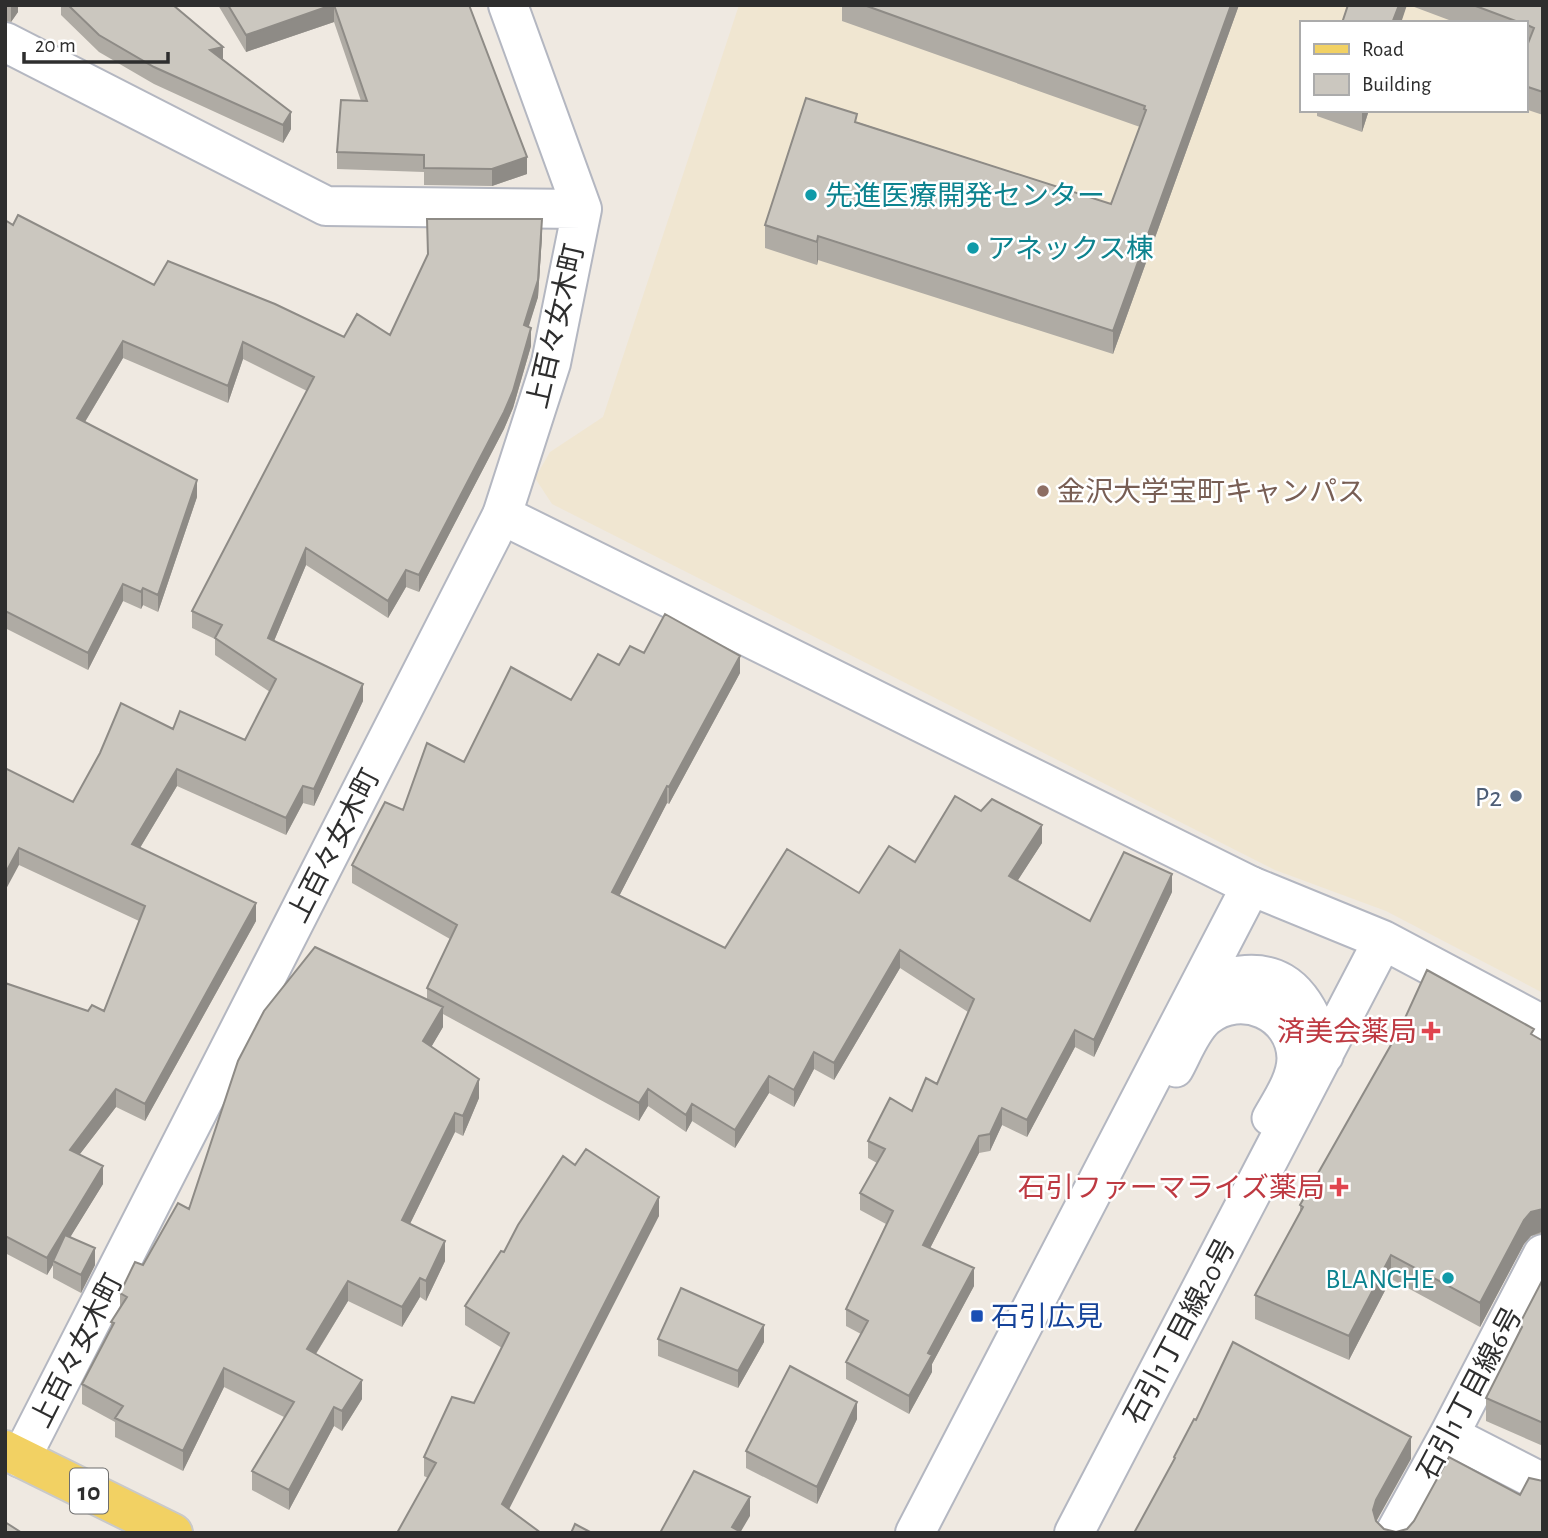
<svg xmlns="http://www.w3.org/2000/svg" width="1548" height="1538" font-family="'Alegreya Sans','Noto Sans JP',sans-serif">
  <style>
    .education { fill: #f0e6d1; fill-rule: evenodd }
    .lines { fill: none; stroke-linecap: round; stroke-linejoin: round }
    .pedestrian-casing { stroke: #b4b7c1; stroke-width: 37 }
    .minor-casing { stroke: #b4b7c1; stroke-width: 42 }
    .tertiary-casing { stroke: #b4b7c1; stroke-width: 42 }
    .primary-casing { stroke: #c9c9c9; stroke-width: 42 }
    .pedestrian { stroke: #fff; stroke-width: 33 }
    .minor { stroke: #fff; stroke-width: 38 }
    .tertiary { stroke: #fff; stroke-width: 38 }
    .primary { stroke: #f2d163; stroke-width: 38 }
    .wall { fill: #afaba4 }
    .shaded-wall { fill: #8e8b86 }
    .building { fill: #cbc7bf; stroke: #8e8b86; stroke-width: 2 }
    .culture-dot { fill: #0f9aa8; stroke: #fff; stroke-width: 2.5 }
    .education-dot { fill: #8d6e63; stroke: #fff; stroke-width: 2.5 }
    .service-dot { fill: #5c6f8a; stroke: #fff; stroke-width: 2.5 }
    .health-dot { fill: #e0444e; stroke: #fff; stroke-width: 2.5 }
    .transit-dot { fill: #1a4fb4; stroke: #fff; stroke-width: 2.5 }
    .labels { text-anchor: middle; stroke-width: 5; stroke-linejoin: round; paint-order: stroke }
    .shield { fill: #fff; stroke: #6d6d6d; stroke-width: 2 }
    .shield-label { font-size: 26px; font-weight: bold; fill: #2e2e2e }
    .culture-label { font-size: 28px; fill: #0d838f; stroke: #fff; text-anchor: start }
    .street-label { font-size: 28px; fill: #2e2e2e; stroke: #fff }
    .education-label { font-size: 28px; fill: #785e54; stroke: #fff; text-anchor: start }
    .service-label { font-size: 28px; fill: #4e5e75; stroke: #fff; text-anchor: end }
    .health-label { font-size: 28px; fill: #be3a42; stroke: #fff; text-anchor: end }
    .transit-label { font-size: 28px; fill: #164399; stroke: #fff; text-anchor: start }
  </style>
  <rect width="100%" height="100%" fill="#efe9e1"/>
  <path class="education" d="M739,5H1543V993L1386,911L1275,870L552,504L535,478L550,452L603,417ZM1301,23H1525V110H1301Z"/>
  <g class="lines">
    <defs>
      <path id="pedestrian" d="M1176,1070C1185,1054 1193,1031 1207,1019C1241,991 1293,1014 1294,1058C1294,1079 1279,1100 1269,1118"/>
      <path id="minor" d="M508,5L582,209
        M5,42L326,206L582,209
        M1199,988C1271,956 1306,983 1324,1055
        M1449,1435L1543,1483
        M21,1458L502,515L551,363L582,209
        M915,1533L1251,886L1383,940L1543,1025
        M1074,1533L1383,940
        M1395,1533L1449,1435L1543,1254"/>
      <path id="tertiary" d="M502,515L1251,886"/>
      <path id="primary" d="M5,1450L173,1533"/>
    </defs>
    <use href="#pedestrian" class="pedestrian-casing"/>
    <use href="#minor" class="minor-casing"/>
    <use href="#tertiary" class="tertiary-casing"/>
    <use href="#primary" class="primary-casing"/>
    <use href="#pedestrian" class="pedestrian"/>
    <use href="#minor" class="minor"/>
    <use href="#tertiary" class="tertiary"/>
    <use href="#primary" class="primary"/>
  </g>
  <path class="wall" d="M5,5H18V12L11,22L5,21Z
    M61,5H173L223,59L291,129L283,143L154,84L99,52L61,15Z
    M218,5H469L527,174L492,186L424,185V172L337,169V152L361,101L334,22L246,52Z
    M842,5H1239L1113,354L818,260L817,265L765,248V225L857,122L1111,204L1140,127L842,21Z
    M1409,5H1543V115L1525,109V51L1526,48H1525V23H1457Z
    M1317,110H1369L1362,132L1317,116Z
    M427,219L542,236L538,297L528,327L531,346L513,408L504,429L419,592L406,587L388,618L306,565L274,641L363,701L314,806L303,803L286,835L177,786L140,848L256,921L145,1121L116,1107L79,1155L103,1184L70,1237L95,1265L81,1293L53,1278V1265L47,1275L5,1253V983L88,1011H104L139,921L19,865L5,768L73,802L173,729L245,740L270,692L215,655V639L192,628V611L307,391L243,359L228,403L123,358L85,422L197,497L158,612L143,605L141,609L123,601L88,670L5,628V220L13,225L154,285L344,337L390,335L428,255Z
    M644,653L740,673L669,804L667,803L619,896L725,948L859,893L915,862L981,811L1042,843L1017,881L1090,921L1172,892L1094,1057L1075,1047L1027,1137L1002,1125L990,1151L979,1153L930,1248L974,1286L932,1364V1372L909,1414L846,1379V1362L861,1334L846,1326V1309L886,1224L860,1210V1193L877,1163L868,1158V1141L912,1111L937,1084L968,1012L900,968L834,1080L814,1069L794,1107L769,1093L735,1148L692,1121L686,1132L648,1106L639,1121L443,1014V1027L431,1047L479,1098L463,1136L455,1132L410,1224L445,1261L426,1301L420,1297L402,1327L348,1301L316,1354L362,1399L342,1431L334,1426L289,1510L252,1490V1471L284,1417L224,1387L183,1471L115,1437V1422L82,1404V1384L111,1329V1322L120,1308V1293L189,1209L427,1000V988L450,939L352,883V865L403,810L464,762L571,700L619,665Z
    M1534,1036L1543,1041V1233L1531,1236L1524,1244L1480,1327L1391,1279L1349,1360L1255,1319V1295L1300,1214V1205Z
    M575,1165L659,1216L428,1478L424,1476V1457L474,1403L502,1348L465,1325V1306L504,1252Z
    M1543,1279V1446L1486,1421V1398L1519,1332V1325Z
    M658,1339L764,1342L738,1388L658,1356Z
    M857,1419L817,1504L746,1468V1451Z"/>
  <path class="shaded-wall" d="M11,5H18V12L11,22Z
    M332,5H334V22L246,52V35Z
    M1231,5H1239L1113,354V331Z
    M1399,5H1407L1401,23H1392Z
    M223,47V64L210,50Z
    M1362,110H1369L1362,132Z
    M291,112V129L283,143V125Z
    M527,157V174L492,186V169Z
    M542,219V236L538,297L524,342V325Z
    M818,236V260L817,265V242Z
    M531,328V346L513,408L504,429L419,592V575Z
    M123,341V358L77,435V418Z
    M243,342V359L228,403V386Z
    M197,480V497L158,612V595Z
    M306,548V565L268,655V638Z
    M406,570V587L388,618V601Z
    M123,584V601L88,670V653Z
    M143,588V605L141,609V592Z
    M740,656V673L669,804V787Z
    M363,684V701L314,806V789Z
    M177,769V786L132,861V844Z
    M303,786V803L286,835V818Z
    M667,786V803L612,910V892Z
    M1042,825V843L1009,894V876Z
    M19,848V865L5,891V874Z
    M1172,874V892L1094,1057V1040Z
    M256,903V921L145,1121V1104Z
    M900,950V968L834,1080V1063Z
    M443,1007V1027L423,1061V1041Z
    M1075,1030V1047L1027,1137V1120Z
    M814,1052V1069L794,1107V1090Z
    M769,1076V1093L735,1148V1130Z
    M479,1079V1098L463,1136V1116Z
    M116,1089V1107L70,1167V1150Z
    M648,1089V1106L639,1121V1103Z
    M692,1104V1121L686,1132V1115Z
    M1002,1108V1125L990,1151V1134Z
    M455,1113V1132L402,1240V1220Z
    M979,1136V1153L923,1262V1245Z
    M103,1166V1184L55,1262L53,1261V1265L47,1275V1258Z
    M659,1197V1216L502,1523V1504Z
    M1541,1208V1232L1531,1236L1524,1244L1480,1327V1303L1524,1220L1531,1212Z
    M445,1241V1261L426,1301V1281Z
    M95,1248V1265L81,1293V1275Z
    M1391,1255V1279L1349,1360V1336Z
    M974,1268V1286L932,1364V1372L909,1414V1396L928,1353Z
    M420,1278V1297L402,1327V1307Z
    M348,1281V1301L307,1368V1349Z
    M764,1325V1342L738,1388V1371Z
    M224,1368V1387L183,1471V1451Z
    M362,1380V1399L342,1431V1411Z
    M857,1402V1419L817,1504V1487Z
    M334,1407V1426L289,1510V1490Z
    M1411,1437V1459L1376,1522L1373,1510L1376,1500Z
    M750,1497V1516L740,1533L732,1527Z"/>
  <path class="building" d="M68,5H173L223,47L210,50L291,112L283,125L154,67L99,35Z
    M228,5H332L246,35Z
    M334,5H469L527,157L492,169L424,168V155L337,152L341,100L367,101Z
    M864,5H1231L1113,331L818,236L817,242L765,225L806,98L857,114L855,122L1111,204L1146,110L1144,109L1145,106Z
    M1348,5H1399L1392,23H1342Z
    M1473,5H1543V92L1525,86V51L1534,28L1525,24V23H1521Z
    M18,215L154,285L168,261L275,304L344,337L357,314L390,335L428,254L427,219H542L538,280L524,325L531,328L513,391L504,412L419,575L406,570L388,601L306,548L268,638L363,684L314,789L303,786L286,818L177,769L132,844L256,903L145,1104L116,1089L70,1150L103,1166L47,1258L5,1236V983L88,1011L92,1005L104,1011L145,906L19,848L5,874V768L73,802L100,753L121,703L173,729L180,711L245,740L276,679L215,638L222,625L192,611L314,377L243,342L228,386L123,341L77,418L197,480L158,595L143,588L141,592L123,584L88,653L5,611V220L13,225Z
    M665,614L740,656L669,787L667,786L612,892L725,948L787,849L859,893L889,846L915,862L955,796L981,811L992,799L1042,825L1009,876L1090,921L1124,852L1172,874L1094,1040L1075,1030L1027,1120L1002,1108L990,1134L979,1136L923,1245L974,1268L928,1353L932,1355L909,1396L846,1362L868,1321L846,1309L893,1211L860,1193L885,1149L868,1141L890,1098L912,1111L926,1078L937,1084L974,999L900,950L834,1063L814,1052L794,1090L769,1076L735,1130L692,1104L686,1115L648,1089L639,1103L427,988L457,925L352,865L385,802L403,810L427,743L464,762L511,667L571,700L598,654L619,665L630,646L644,653Z
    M315,947L443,1007L423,1041L479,1079L463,1116L455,1113L402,1220L445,1241L426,1281L420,1278L402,1307L348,1281L307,1349L362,1380L342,1411L334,1407L289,1490L252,1471L294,1402L224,1368L183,1451L115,1418L123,1406L82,1384L114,1323L111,1322L127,1297L120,1293L135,1262L143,1265L178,1203L189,1209L238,1061L264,1011Z
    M1427,970L1534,1029L1531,1034L1543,1041V1209L1531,1212L1524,1220L1480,1303L1391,1255L1349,1336L1255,1295L1303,1207L1300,1205L1400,1029Z
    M586,1149L659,1197L502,1504L541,1533H397L436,1463L424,1457L452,1397L474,1403L509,1333L465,1306L501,1251L504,1252L518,1225L563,1156L575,1165Z
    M65,1235L95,1248L81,1275L53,1261Z
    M1543,1279V1423L1486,1398L1522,1327L1519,1325Z
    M681,1288L764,1325L738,1371L658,1339Z
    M1233,1342L1411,1437L1376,1500L1373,1510L1376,1521L1384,1529L1396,1532L1407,1529L1414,1521L1449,1457L1520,1495L1529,1478L1543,1481V1533H1134L1175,1458L1174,1457L1194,1419L1196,1420Z
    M790,1366L857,1402L817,1487L746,1451Z
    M694,1471L750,1497L732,1527L743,1533H660Z
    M5,1522L22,1533H5Z
    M575,1524L592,1533H571Z"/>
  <g class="culture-dot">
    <circle cx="811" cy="195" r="7"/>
    <circle cx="973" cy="248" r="7"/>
    <circle cx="1448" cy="1278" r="7"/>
  </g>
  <circle class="education-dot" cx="1043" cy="491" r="7"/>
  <circle class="service-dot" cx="1516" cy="796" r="7"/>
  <g class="health-dot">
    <path d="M1427.5 1020.5h7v7h7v7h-7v7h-7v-7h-7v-7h7z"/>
    <path d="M1335.5 1176.5h7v7h7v7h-7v7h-7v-7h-7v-7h7z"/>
  </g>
  <rect class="transit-dot" x="970" y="1309" width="14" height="14" rx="3.5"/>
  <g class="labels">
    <rect class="shield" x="70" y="1468.5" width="38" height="45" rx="5"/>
    <g class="shield-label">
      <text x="89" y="1500">10</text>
    </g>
    <g class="culture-label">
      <text x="825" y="205">先進医療開発センター</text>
      <text x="987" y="258">アネックス棟</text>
      <text x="1434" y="1288" text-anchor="end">BLANCHE</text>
    </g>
    <g class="street-label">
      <text transform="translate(555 326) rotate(-77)" y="10">上百々女木町</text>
      <text transform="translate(333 845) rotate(-63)" y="10">上百々女木町</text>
      <text transform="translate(1179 1331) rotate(-62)" y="10">石引1丁目線20号</text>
      <text transform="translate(76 1350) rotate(-63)" y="10">上百々女木町</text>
      <text transform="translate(1469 1393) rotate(-62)" y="10">石引1丁目線6号</text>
    </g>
    <g class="education-label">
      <text x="1057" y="501">金沢大学宝町キャンパス</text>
    </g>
    <g class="service-label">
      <text x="1502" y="806">P2</text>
    </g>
    <g class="health-label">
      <text x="1417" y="1041">済美会薬局</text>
      <text x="1325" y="1197">石引ファーマライズ薬局</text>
    </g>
    <g class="transit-label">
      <text x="991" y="1326">石引広見</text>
    </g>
  </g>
  <rect width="1548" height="1538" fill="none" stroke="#2e2e2e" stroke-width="14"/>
  <rect x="1300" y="21" width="228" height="91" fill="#ffffff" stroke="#ababab" stroke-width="2"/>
  <rect x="1314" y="44" width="35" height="10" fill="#f2d163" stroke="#ababab" stroke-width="2"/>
  <text x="1362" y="56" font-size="21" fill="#2e2e2e">Road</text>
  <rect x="1314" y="74" width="35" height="21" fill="#cbc7bf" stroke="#ababab" stroke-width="2"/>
  <text x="1362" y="91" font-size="21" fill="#2e2e2e">Building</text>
  <path d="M24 52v10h144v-10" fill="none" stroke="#2e2e2e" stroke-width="3.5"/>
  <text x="35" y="52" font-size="21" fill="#2e2e2e" stroke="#ffffff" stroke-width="5" paint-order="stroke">20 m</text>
</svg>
